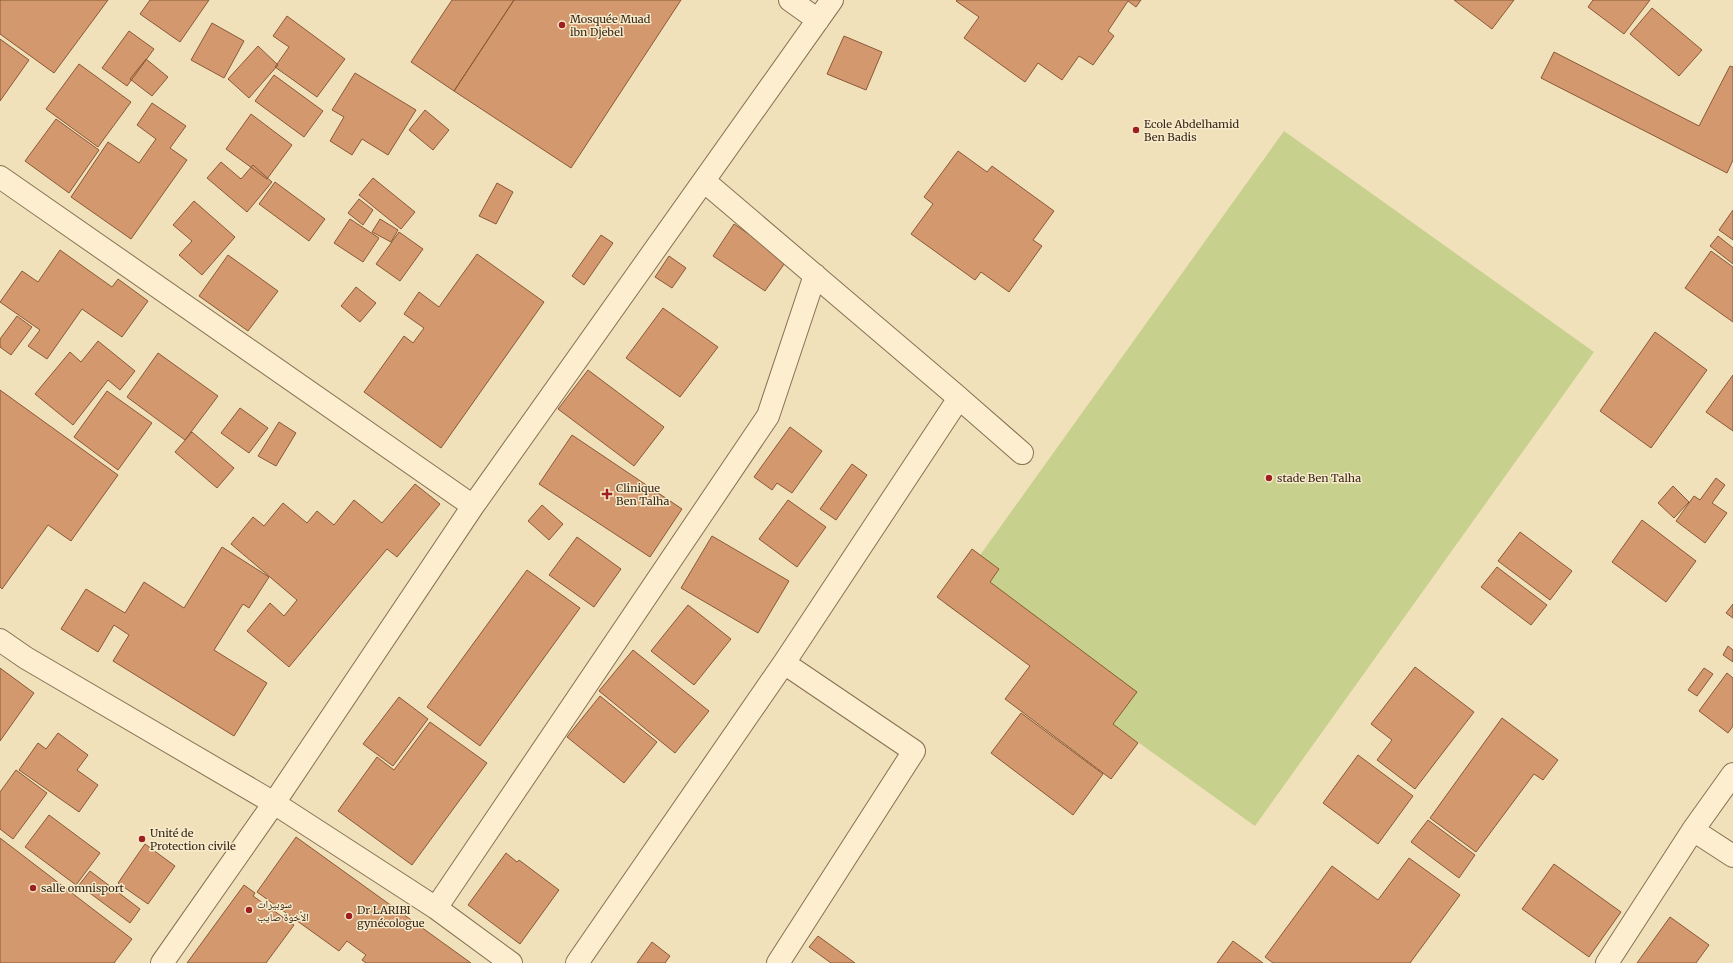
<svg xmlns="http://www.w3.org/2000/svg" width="1733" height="963" font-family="Merriweather,'Noto Naskh Arabic',serif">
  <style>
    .green { fill: #c8d08e }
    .building { fill: #d3986d; stroke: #8a5937 }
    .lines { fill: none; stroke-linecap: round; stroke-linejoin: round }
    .minor-casing { stroke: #897053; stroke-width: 24 }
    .minor { stroke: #fceece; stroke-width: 22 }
    .poi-dot { fill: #9d1f1f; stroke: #f8ebcb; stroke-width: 1.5 }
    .labels { text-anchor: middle; stroke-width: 3; stroke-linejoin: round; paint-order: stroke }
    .poi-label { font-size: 11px; fill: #37281a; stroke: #f8ebcb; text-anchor: start }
  </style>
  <rect width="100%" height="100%" fill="#f1e1bb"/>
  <path class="green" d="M1284,131L1594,352L1255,826L945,604Z"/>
  <path class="building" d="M0,0H108L54,73L0,34Z
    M150,0H209L180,42L140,14Z
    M452,0H514L454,91L411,62Z
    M514,0H681L571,168L454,91Z
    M957,0H1141L1136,7L1128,1L1108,31L1114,36L1093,65L1079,56L1062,80L1038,63L1025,82L964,38L979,17L956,1Z
    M1454,0H1514L1492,29Z
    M1593,0H1650L1624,34L1588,7Z
    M1652,8L1702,50L1679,76L1630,34Z
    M287,16L345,59L317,97L275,67L289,47L273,36Z
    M212,23L244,41L224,78L191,60Z
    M129,31L154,49L127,86L102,68Z
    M844,36L882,52L866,90L827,74Z
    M0,39L29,60L0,101Z
    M258,46L278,65L249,98L228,79Z
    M1554,52L1699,126L1730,66L1733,67V160L1727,173L1541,78Z
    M146,59L168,77L152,96L130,79Z
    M79,64L131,102L98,147L46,109Z
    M355,73L416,110L388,155L362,139L352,155L330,141L344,117L332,110Z
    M274,75L323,111L304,137L255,101Z
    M152,103L186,126L170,148L187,160L131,239L71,197L108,142L139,163L156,139L137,125Z
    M425,110L449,130L433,150L409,130Z
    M251,114L292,145L267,179L226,149Z
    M56,119L99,150L69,193L25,161Z
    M958,151L987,172L992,166L1054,211L1033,240L1042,246L1009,292L981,272L975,280L911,234L933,204L924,197Z
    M221,162L241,179L253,165L272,182L247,212L207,178Z
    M373,178L415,212L401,229L359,195Z
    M275,182L325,219L309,241L259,204Z
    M497,183L513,192L496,224L479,216Z
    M359,199L373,210L363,225L348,213Z
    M194,201L235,237L202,275L179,255L192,241L173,225Z
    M1733,210V240L1719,230Z
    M350,219L379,238L363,262L334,243Z
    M380,219L398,230L391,242L372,232Z
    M734,224L787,260L765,291L713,256Z
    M399,232L423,249L400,281L376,264Z
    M601,235L613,243L584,285L572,276Z
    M1718,236L1733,248V264L1710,246Z
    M60,250L112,287L118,279L148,301L122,337L82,309L47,359L28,346L40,330L0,302L22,271L38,282Z
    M1711,251L1733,267V322L1685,288Z
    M477,254L544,302L441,448L364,392L404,336L413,343L424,328L404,314L419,292L439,307Z
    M228,255L278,291L248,331L199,296Z
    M669,256L686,268L672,288L655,277Z
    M356,287L376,303L360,322L341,306Z
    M663,308L718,347L680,397L626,358Z
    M17,316L32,327L11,355L0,347V339Z
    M1655,332L1707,370L1651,448L1600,411Z
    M98,341L135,371L120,390L108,380L73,425L35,394L70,352L81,362Z
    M158,353L218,396L185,440L127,397Z
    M588,370L664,427L634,466L558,409Z
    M1733,375V431L1706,412Z
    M0,390L118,475L71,541L48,525L2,589L0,587Z
    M107,391L152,423L118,470L74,437Z
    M240,408L268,428L249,453L221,433Z
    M279,422L296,433L276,466L258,456Z
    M790,427L822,451L792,493L777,483L772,490L754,477Z
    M192,432L234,468L217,488L175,452Z
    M572,435L682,509L650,557L539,484Z
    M852,464L867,475L836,520L820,509Z
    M1716,478L1725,485L1712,503L1727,513L1705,543L1676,521L1694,496L1700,500Z
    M415,484L440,504L397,557L387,549L289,667L247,631L270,603L284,616L297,600L231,544L253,517L264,526L283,503L307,523L317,511L334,525L354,500L382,523Z
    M1673,486L1689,502L1674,518L1658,503Z
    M788,500L826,527L797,567L759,539Z
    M542,505L563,524L549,540L528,521Z
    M1642,520L1696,561L1666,602L1612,562Z
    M1520,532L1572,571L1550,600L1498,561Z
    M712,536L789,581L758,633L681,588Z
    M577,537L621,569L594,607L549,575Z
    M222,547L269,577L249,608L243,604L214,650L267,683L234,736L113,661L129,635L114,625L98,652L61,629L86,589L125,613L144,582L184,608Z
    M972,549L999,569L990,582L1137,692L1113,724L1138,743L1111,779L1005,699L1030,666L937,597Z
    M1497,567L1547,605L1531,625L1481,587Z
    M527,570L580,608L480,746L427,707Z
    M1733,604V618L1726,613Z
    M688,605L731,639L694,685L651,651Z
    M1728,646L1733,650V662L1723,655Z
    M633,650L709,711L675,753L599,691Z
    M1415,667L1474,712L1415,789L1377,760L1392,740L1371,724Z
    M0,668L34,693L0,741Z
    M1704,668L1713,674L1697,696L1688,690Z
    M1727,673L1733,678V726L1728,733L1699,711Z
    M600,696L657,742L624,783L567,737Z
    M399,697L428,719L393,766L363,744Z
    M1021,713L1103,774L1073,815L991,753Z
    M1502,718L1558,760L1543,780L1534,774L1476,852L1430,818Z
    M430,722L487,763L412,865L338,811L377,757L394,770Z
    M58,733L88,755L77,770L98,785L79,812L19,770L38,743L46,749Z
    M1358,755L1413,796L1378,844L1323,803Z
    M16,770L47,793L13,839L0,829V792Z
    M49,815L100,853L76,885L25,847Z
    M1428,820L1475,855L1459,878L1411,842Z
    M296,837L471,963H366L362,960L366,955L347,941L339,951L257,892Z
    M0,838L132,939L114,963H0Z
    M145,844L175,866L148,904L118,883Z
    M506,853L517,862L519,860L559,890L520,944L468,905Z
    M1409,858L1460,895L1410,963H1273L1265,957L1332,866L1378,900Z
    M1554,864L1621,912L1589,957L1522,909Z
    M90,871L140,909L130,923L79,885Z
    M244,885L255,893L253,896L294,925L266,963H187Z
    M1670,917L1709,945L1696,963H1637Z
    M818,936L855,963H831L809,947Z
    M1233,941L1263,963H1217Z
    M652,942L670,956L665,963H637Z"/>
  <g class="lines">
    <defs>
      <path id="minor" d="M790,0L818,20
        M0,177L473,506
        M959,398L1022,453
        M0,640L26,658L274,803L436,908L511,963
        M1693,830L1733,856
        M436,908L768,416L815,275
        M162,963L274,803L473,506L832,0
        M577,963L784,663L959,398L704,181
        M778,963L914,751L784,663
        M1607,963L1693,830L1733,774"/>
    </defs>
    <use href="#minor" class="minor-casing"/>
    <use href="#minor" class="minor"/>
  </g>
  <g class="poi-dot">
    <circle cx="562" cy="25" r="4"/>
    <circle cx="1136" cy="130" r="4"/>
    <circle cx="1269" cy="478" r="4"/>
    <path d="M605 488h4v4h4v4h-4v4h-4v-4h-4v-4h4z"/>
    <circle cx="142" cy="839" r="4"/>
    <circle cx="33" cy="888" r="4"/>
    <circle cx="249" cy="910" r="4"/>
    <circle cx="349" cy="916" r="4"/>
  </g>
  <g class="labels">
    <g class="poi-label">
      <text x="570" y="23">Mosquée Muad<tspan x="570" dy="13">ibn Djebel</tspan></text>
      <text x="1144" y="128">Ecole Abdelhamid<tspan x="1144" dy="13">Ben Badis</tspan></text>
      <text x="1277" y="482">stade Ben Talha</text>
      <text x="616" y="492">Clinique<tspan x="616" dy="13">Ben Talha</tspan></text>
      <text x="150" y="837">Unité de<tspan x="150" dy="13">Protection civile</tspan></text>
      <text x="41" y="892">salle omnisport</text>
      <text x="257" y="908">سوبيرات<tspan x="257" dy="13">الأخوة صايب</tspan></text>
      <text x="357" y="914">Dr LARIBI<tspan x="357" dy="13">gynécologue</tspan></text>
    </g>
  </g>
</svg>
